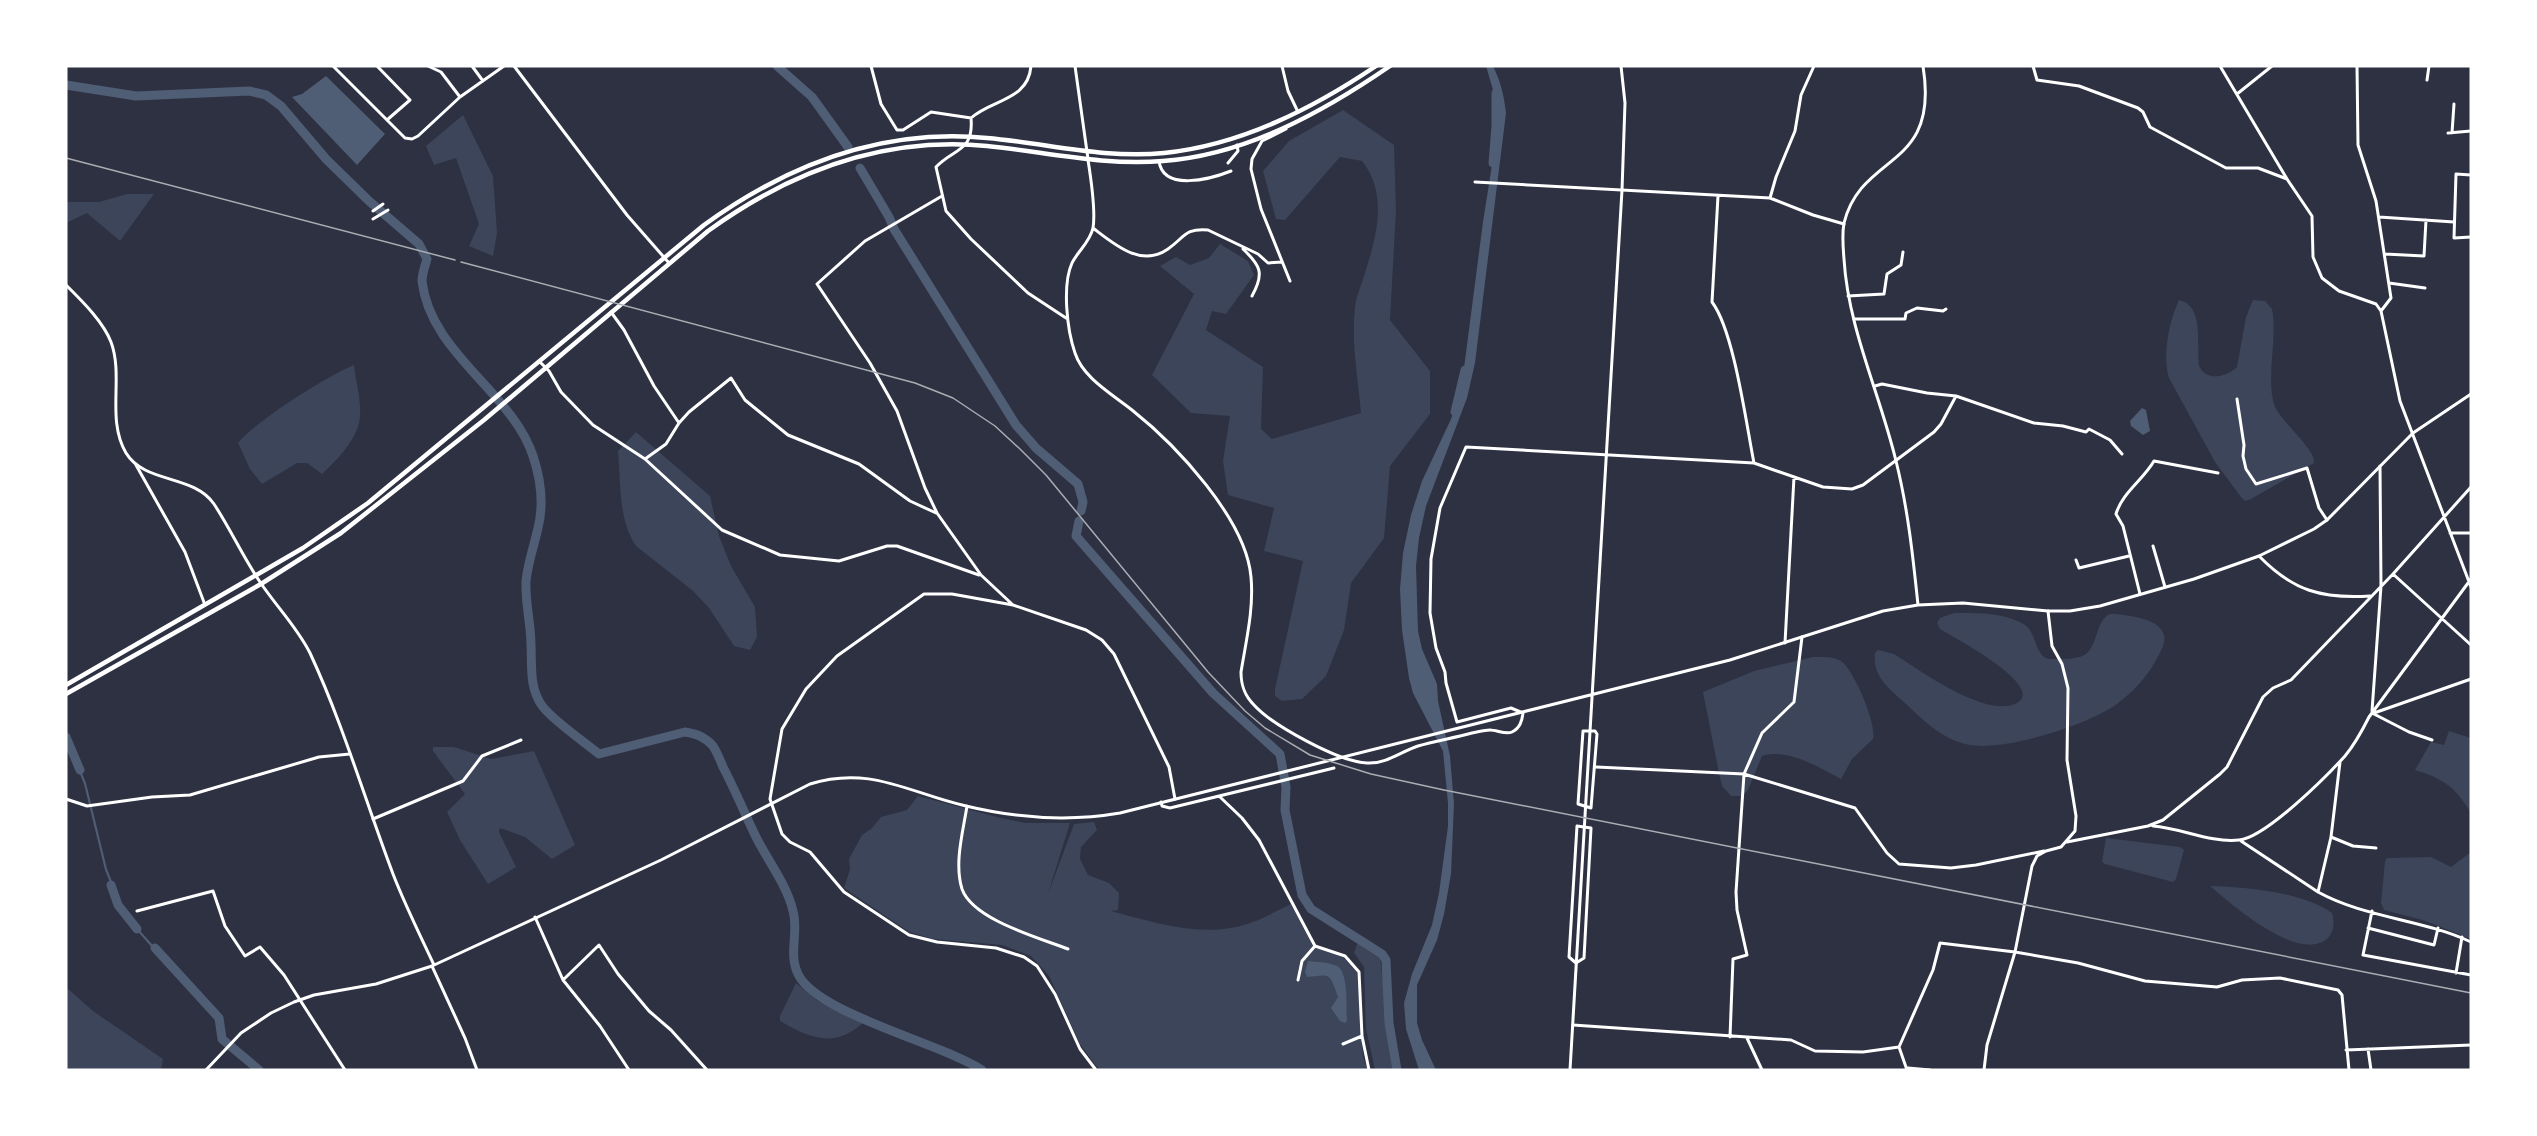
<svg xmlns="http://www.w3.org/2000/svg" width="2537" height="1136" font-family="'IBM Plex Sans',sans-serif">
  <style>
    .green { fill: #3c4559 }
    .water { fill: #4f5d75 }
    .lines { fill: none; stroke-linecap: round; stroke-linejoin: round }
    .river { stroke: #4f5d75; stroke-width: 9 }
    .minor { stroke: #fff; stroke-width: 3 }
    .tertiary { stroke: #fff; stroke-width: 3 }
    .primary { stroke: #fff; stroke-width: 4.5 }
    .rail { stroke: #abadb3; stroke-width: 1.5 }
  </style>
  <rect width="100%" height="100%" fill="#2d3142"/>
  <path class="green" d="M1343,110L1394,145L1396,210L1390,320L1430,371V414L1390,466L1384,538L1351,583L1344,630L1326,676L1302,699L1282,701L1275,696V689L1303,561L1264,551L1274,508L1228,495L1223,461L1230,416L1191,413L1152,375L1194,294L1160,266L1176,257L1190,265L1209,258L1220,244L1248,261L1254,275L1226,314L1212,311L1206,330L1263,367L1261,429L1272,439L1361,413C1358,378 1351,343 1355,307C1356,297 1361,286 1364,276C1376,238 1389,195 1362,161L1340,157L1285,220L1276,219L1263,171L1289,141Z
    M463,115L493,176L497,233L493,256L469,246L479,224L456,158L434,165L426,146Z
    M127,194H154L120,241L87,213L66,223V202H99Z
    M2179,300C2205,306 2196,345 2199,366C2207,382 2226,377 2237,367L2246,317L2253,300L2265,301L2272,309C2278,338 2265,380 2275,407C2282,422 2317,451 2314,463L2251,499L2245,501L2241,497L2215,462L2169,378C2162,355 2169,322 2179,300Z
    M354,365C356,383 363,406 359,423C354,443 336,461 322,474L307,463H297L262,484L250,469L238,443C257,420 327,376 354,365Z
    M636,432L710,496L719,536L731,566L755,607L757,637L750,650L734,646L709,608L693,591L636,546C618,520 621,482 618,451Z
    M1954,613C1975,613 2005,612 2025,625C2037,633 2035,658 2050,659C2061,659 2077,660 2086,654C2099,645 2096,611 2116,614C2130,616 2159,618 2164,635C2166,643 2160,653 2156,660C2148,676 2132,693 2117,704C2088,725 2006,751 1970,745C1943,740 1925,722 1906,704C1890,689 1872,677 1875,653L1878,650L1894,654C1922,672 1951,693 1983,703C1992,706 2006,708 2015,704C2051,688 1951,636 1940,629L1937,623L1940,618Z
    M1813,657C1822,657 1833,656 1841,661C1854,670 1877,724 1873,739L1852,759L1841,779C1818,767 1789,748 1762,756L1748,790L1742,796H1731L1722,786L1719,773L1703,692L1754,671Z
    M2449,731L2471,738V813C2455,787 2444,779 2415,770L2431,742L2444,745Z
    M433,747H454L491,759L534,751L575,845L552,859L525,837L500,828L499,832L516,867L488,884L460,840L447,812L465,794L433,751Z
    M918,796L1001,818L1026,823H1070L1048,894L1074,824L1094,822L1097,830L1081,847L1080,859L1088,875L1109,883L1119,893L1118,910L1111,911C1157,923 1205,940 1253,922C1266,917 1278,910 1291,904L1317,948L1343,957L1357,973L1363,1057L1368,1070H1099L1080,1044L1049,976L1031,956L1002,945L933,939L909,932L844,888L850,869L849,859L862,835L872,828L881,817L907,810Z
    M2106,838L2180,847L2184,850L2176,879L2173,882L2105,864L2102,862Z
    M2471,852V939L2426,921L2384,910L2381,903L2385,861L2387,858L2431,857L2451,867Z
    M2210,886C2245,887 2304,892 2332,913C2335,921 2334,933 2327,939C2298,963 2231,904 2210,886Z
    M1369,941L1376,946L1380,956L1390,1045L1401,1070H1375L1366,1029L1364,967L1354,953L1357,944Z
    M796,983L818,1001L865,1021C836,1049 811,1039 780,1021V1016Z
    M66,987L93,1011L163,1059L161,1070H66Z"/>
  <path class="water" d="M1486,66H1493C1501,82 1504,96 1506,113L1475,363L1467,398L1426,506L1419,538L1416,566L1418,631L1422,649L1437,684L1438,701L1450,756L1454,804L1451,874L1444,914L1437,940L1417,985V1023L1422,1040L1436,1070H1419L1406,1029L1404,1003L1412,974L1432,925L1439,893L1448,826V803L1443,751L1413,693L1409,678L1402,630L1400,589L1403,553L1411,515L1422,481L1451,419L1461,391L1483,222L1499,120L1496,100Z
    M326,76L385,134L357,165L292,97L302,94Z
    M2142,408L2146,410L2150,431L2143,435L2131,426L2130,421Z
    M66,734L86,783L107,869L121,904L142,933L221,1021L224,1041L257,1070H254L218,1040L221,1037L218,1023L140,934L119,904L105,870L84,784L66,740Z
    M1308,961C1317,962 1329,962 1337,966C1349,972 1346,1008 1347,1021L1345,1023L1340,1021L1331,1008L1338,997C1329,971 1330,975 1307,977L1305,972Z"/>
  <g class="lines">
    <path class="river" d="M777,66L812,97L848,147
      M66,85L136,96L249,91L266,95L281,106L326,159L369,201L419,244L427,259C425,266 422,274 422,281C430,353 512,392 533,456C541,480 544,504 538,528C534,546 528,562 526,581C525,603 531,624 531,645C532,666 529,689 543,707C553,720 584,742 599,754L685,732C697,734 705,737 713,746C717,752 720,760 723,767C735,790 745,814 756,837C768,861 787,885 793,911C799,931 788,954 798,974C817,1014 941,1043 982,1070
      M1493,163L1496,126V93
      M860,168L889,217L894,229L1016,425L1036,448L1078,484L1083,502L1081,511
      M1455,412L1465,370
      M1079,521L1076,536L1213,693L1280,754L1286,787L1285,810L1302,895L1311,909L1382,954L1386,960L1389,1023L1397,1070
      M66,737L80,770
      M111,885L118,905L137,929
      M155,948L219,1018L222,1039L259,1070"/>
    <path class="minor" d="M333,66L405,138L412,139L418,136L460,97L504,66
      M377,66L410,100L387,120
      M428,66L441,72L460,97
      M472,66L483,81
      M871,66L881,104L897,130H903L931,112L971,118C974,152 954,148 936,167L946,211L971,239L1028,293L1066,318
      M1282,66L1288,91L1298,112
      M2033,66L2037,80L2079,86L2138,108L2143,112L2150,127L2226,168H2258L2287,179
      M2220,66L2287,179L2312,216L2313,257L2322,278L2339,291L2376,304L2381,311L2400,401L2471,587
      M2357,66L2358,145L2376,201L2391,298L2381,311
      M2427,80L2429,66
      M2237,94L2272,66
      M971,118C992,99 1028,101 1031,66
      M1286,129L1262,141L1252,159L1251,169L1261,209L1290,281
      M2448,133L2471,131
      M2452,133L2454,104
      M1088,160C1091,179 1096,210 1093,228C1090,242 1078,251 1072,263C1062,285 1067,330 1075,353C1083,378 1112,394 1132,410C1176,445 1246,519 1251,577C1254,609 1246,641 1241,672C1241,685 1244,695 1254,705C1272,725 1339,762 1367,763C1387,764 1400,752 1418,746C1435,741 1454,738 1472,733C1478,732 1484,730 1490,730C1497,730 1506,735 1512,732C1520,728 1522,721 1523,713L1511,708L1457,722L1446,683L1445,672L1436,648L1430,613L1431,559L1440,508L1466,447L1754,463L1823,487L1852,489L1863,485L1934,432L1941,424L1956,396
      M1159,161C1163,192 1211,179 1231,171
      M1228,163L1238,151L1237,145
      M2471,175L2456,174L2454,238L2471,237
      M1475,182L1770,198L1813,215L1844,224
      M942,196L865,241L817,284L870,363L897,411L925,488L937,513L981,575L1013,605L1086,630L1102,640L1114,654L1169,767L1175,799
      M1718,196L1712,302C1734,331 1746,423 1754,463
      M1770,198L1776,177L1795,131L1801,95L1814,66
      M373,211L383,204
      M2379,217L2454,222
      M373,219L388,210
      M1093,228C1114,244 1141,268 1168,249C1185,237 1185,228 1208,230L1258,254L1268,263L1282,262
      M1243,249C1260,265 1265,273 1252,296
      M2385,254L2424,256L2426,220
      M2389,283L2425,288
      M1848,296L1884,294L1887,274L1901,265L1903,252
      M611,312L624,330L654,386L679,423
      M1854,319H1905L1906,313L1917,308L1943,311L1946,309
      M539,361L549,371L561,392L593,425L645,459L722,530L780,555L839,561L887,546H897L979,575
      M1875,386L1882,384L1927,393L1956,396L2034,423L2063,426L2086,432L2089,429L2110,440L2122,454
      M2237,399L2244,445L2243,456L2246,469L2256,484L2307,468L2319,508L2327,520
      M645,459L666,444L679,423L689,412L731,378L745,400L788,435L859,464L910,501L936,513
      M136,465L185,552L205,605
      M2450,533H2471
      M2153,546L2165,587
      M2259,556C2293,591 2322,599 2370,596
      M2076,560L2079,568L2129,556
      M2393,574L2471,645
      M2140,594L2123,526L2116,514C2122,493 2143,480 2154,461L2218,473
      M1013,605L952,594H924L837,656L806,689L782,729L770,799L782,834L790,842L810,852L844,892L909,935L937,942L996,948L1024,957L1037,966L1055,994L1080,1049L1096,1070
      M1785,643L1794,477
      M2372,711L2381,586L2380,466
      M2372,713L2409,732L2432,740
      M2374,713L2471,679
      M1583,731H1595L1597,734L1591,808L1578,804Z
      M2340,762L2331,837L2353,846L2376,848
      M1596,767L1744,774L1855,808L1887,853L1899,864L1951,868L1976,865L2044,851
      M1219,796L1242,818L1259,840L1315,946L1345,956L1359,972L1362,1036L1369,1070
      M66,799L87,806L152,797L190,795L319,757L350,754
      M1161,802L1162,806L1170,808L1334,768
      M373,819L463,781L482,756L521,740
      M1577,826L1591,828L1584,958L1576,963L1569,957Z
      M2153,826C2181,828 2210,843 2239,840C2265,838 2326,777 2345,756C2355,744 2362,731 2369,717L2471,579
      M2241,841L2318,892L2331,837
      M2067,842L2148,826L2163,820L2220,774L2227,767L2263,697L2273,688L2291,680L2393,574L2471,487
      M2318,892C2365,918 2422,919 2471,942
      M137,911L213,891L225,926L245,956L260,947L284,975L345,1070
      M2372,911L2363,955L2471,975
      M535,917L563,980L600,1026L629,1070
      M2368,928L2434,945L2438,928
      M432,966L465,1038L477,1070
      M2456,973L2462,937
      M563,980L599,945L618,974L649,1011L671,1030L707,1070
      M1298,980L1302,961L1315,946
      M1573,1025L1791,1040L1815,1051L1863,1052L1899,1047L1907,1070
      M1730,1037L1733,959L1747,955L1737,910L1736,892L1744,774L1762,733L1794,702L1802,637
      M1747,1038L1762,1070
      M1343,1044L1362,1036
      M1899,1047L1933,970L1940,943L2015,952L2078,963L2145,981L2217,987L2242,980L2280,978L2338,990L2342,995L2349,1070
      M2368,1049L2371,1070
      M2346,1050L2471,1045
      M1908,1068L1930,1070
      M1984,1070L1987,1045L2015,952L2032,866L2037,856L2046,851L2061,847L2075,831L2076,816L2067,760L2068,688L2062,664L2052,646L2048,611"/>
    <path class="tertiary" d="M514,66L627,215L669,263
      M1075,66L1088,159
      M66,285C81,300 103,321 111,342C124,377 106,419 126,453C145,484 193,474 214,504C231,530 243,557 260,582C276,606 297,627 310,653C343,724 365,800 393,874C405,905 420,935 434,965
      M1918,605C1913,557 1908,509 1896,461C1880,394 1848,328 1844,259C1843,248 1842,234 1844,223C1862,151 1940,171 1923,66
      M967,806C963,832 954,863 962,889C973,920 1040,938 1068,949
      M206,1070L241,1033L271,1013L294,1002L314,995L376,984L432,966L661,860L810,784C870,765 909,793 966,806C1016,818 1068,822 1120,813L1730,660L1883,611L1918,605L1963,603L2048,611H2070L2100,606L2194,579L2259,556L2314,529L2327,520L2413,433L2471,394
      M1570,1070L1622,190L1625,103L1621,66"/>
    <path class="primary" d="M66,685L303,548L368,503L704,225C787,165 883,128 987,138C1046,143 1104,159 1164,153C1241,145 1312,109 1376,66
      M66,694L261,584L341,533L484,420L708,231C791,171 883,136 987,146C1046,152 1104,166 1163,161C1246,155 1323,112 1390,66"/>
    <path class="rail" d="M66,158L455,260
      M461,262L915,383L953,398L995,426L1020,449L1046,475L1208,672L1245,711L1265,728L1310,755L1371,774L1444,790L2471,993"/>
  </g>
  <rect width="2537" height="1136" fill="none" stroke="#ffffff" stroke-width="135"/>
</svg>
